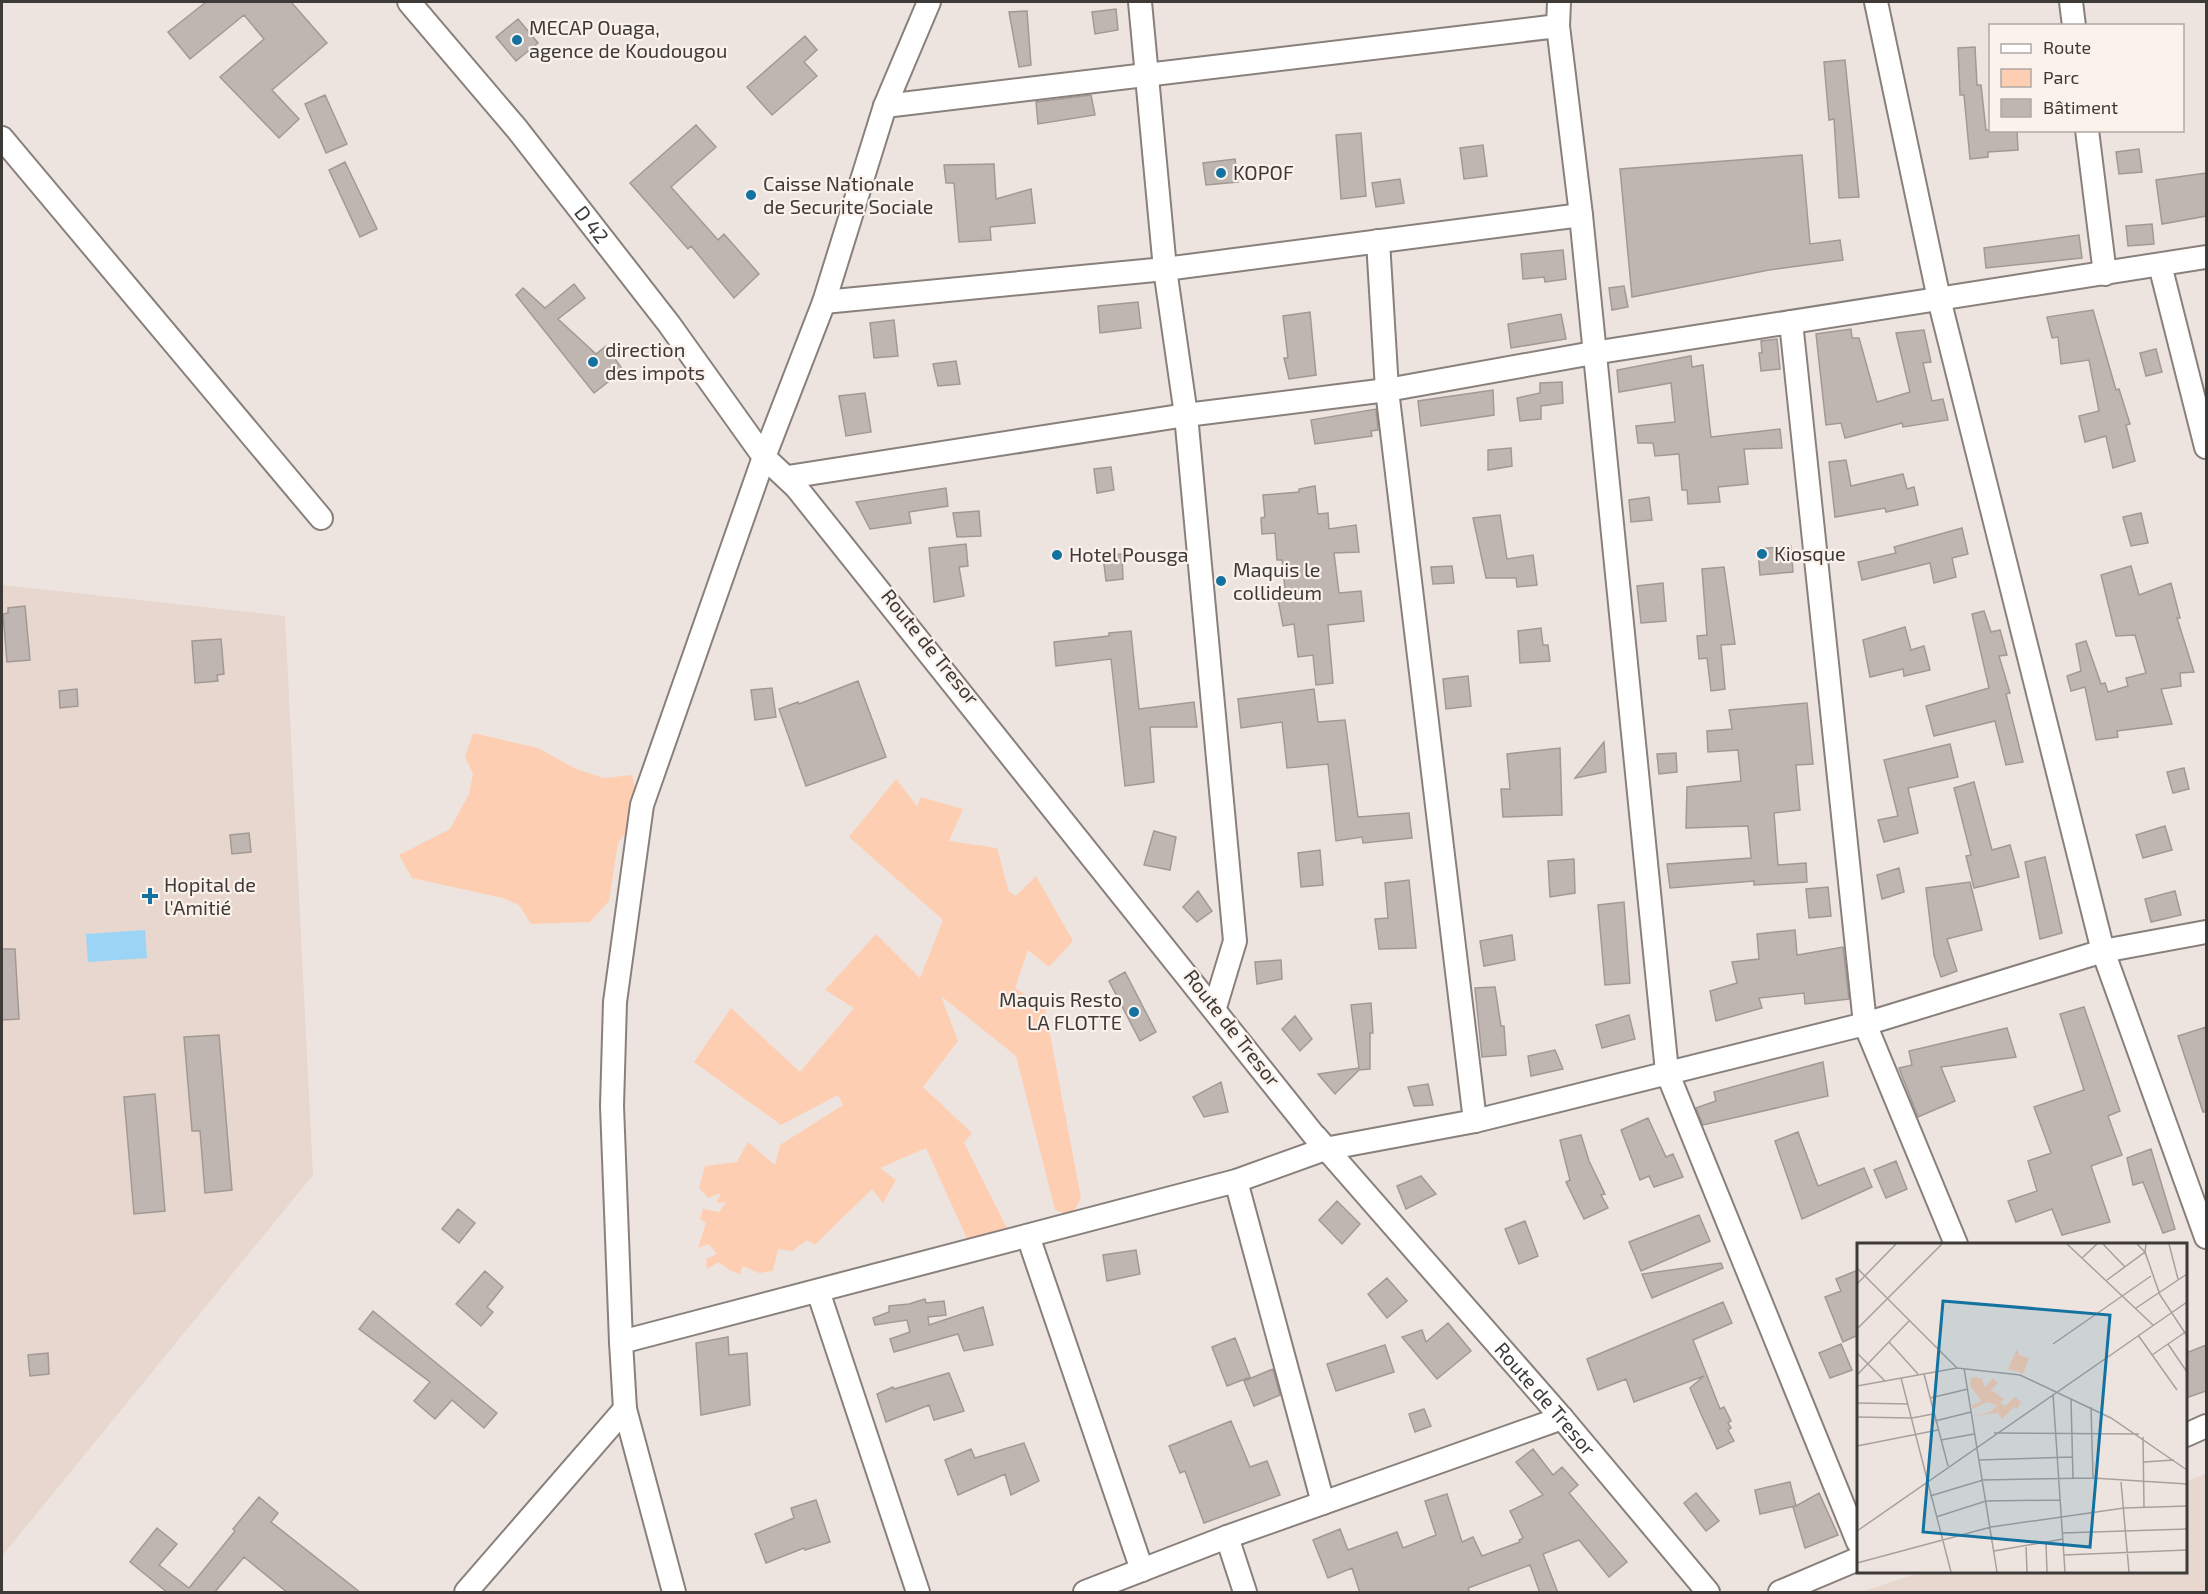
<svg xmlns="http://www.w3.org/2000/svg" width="2208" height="1594" font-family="'Exo 2',sans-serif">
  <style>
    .built { fill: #e8d7ce }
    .green { fill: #feceb2 }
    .water { fill: #9cd4f6 }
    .building { fill: #bfb6b1; stroke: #a29994; stroke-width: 1.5 }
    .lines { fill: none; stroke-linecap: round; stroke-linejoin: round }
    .minor-casing { stroke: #89807b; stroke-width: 26 }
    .minor { stroke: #fff; stroke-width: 22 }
    .poi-dot { fill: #1372a0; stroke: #fbf2ec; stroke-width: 2 }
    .labels { text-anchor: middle; stroke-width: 4.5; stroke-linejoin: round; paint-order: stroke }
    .poi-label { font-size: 20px; fill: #3d3a38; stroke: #fbf2ec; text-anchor: start }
    .street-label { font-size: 20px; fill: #3d3a38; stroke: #fbf2ec }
    .inset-road { fill: none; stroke: #a7a09c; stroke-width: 1.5 }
    .view { fill: #1372a0; fill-opacity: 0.15; stroke: #1372a0; stroke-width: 3 }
    .inset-edge { fill: none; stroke: #3d3a38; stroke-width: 3 }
  </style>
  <rect width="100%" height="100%" fill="#eee4df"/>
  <path class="built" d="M2,585L285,616L313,1175L2,1556Z
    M2206,1474V1592H1861L1922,1572H2186V1481Z"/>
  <path class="green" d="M473,733L538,748L576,769L604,778L632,775L641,813L618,843L609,901L590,922L531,924L519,905L503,898L412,878L399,855L450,829L469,794L473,774L465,757Z
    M896,779L917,806L921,797L963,809L949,841L997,848L1009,892L1016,896L1036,876L1073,941L1049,967L1028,950L1015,988L1045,1008L1081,1198L1071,1216L1055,1210L1016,1056L941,996L958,1041L923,1087L972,1133L964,1143L1007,1228L968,1241L926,1148L880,1168L896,1180L883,1203L872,1189L815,1245L807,1240L792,1251L778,1249L773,1271L759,1273L743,1266L740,1274L729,1270L719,1262L707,1269L706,1259L717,1254L709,1244L698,1248L706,1223L700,1219L703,1209L719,1212L726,1202L716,1203L721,1193L708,1198L699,1188L705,1166L737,1162L748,1142L775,1165L780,1145L843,1105L838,1095L781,1125L694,1062L731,1008L800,1072L854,1008L825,990L876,934L920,978L943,920L849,837Z"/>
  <path class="water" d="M145,930L147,958L88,962L86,934Z"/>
  <path class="building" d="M206,2H291L327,43L272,90L299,119L279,138L220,77L264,39L244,15L190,59L168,32Z
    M1116,9L1118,30L1095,34L1092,12Z
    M1027,11L1031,65L1019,67L1009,12Z
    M518,19L538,43L516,61L496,37Z
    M805,36L817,50L804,62L817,76L772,115L747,87Z
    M1975,47L1977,85H1981L1986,130H2017L2018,150L1988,152V157L1970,159L1964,95H1960L1958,48Z
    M1845,60L1859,197L1839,198L1834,119L1829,120L1824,62Z
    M325,95L347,144L326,153L305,104Z
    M1091,95L1095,115L1038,124L1036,102Z
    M696,125L716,147L671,187L718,240L724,234L759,274L734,298L691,246L688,249L630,183Z
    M1361,133L1366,196L1341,199L1336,135Z
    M1483,145L1487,176L1464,179L1460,148Z
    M2139,149L2142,172L2119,174L2116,152Z
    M1802,155L1810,244L1840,240L1843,260L1769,270L1632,297L1620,169Z
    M1235,159L1238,182L1206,185L1203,163Z
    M345,162L377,229L360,237L329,170Z
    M994,164L996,199L1031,189L1035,223L990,227L991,240L959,242L954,183H946L944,165Z
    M2206,173V216L2162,224L2156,180Z
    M1400,179L1404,203L1376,207L1372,183Z
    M2152,224L2154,244L2128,246L2126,226Z
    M2079,235L2082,258L1986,268L1984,248Z
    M1563,250L1566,279L1545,282L1544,277L1523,279L1521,254Z
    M574,284L585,298L558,319L596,354L606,346L623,370L594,393L516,295L523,288L545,308Z
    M1624,286L1628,307L1612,310L1609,288Z
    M1138,302L1141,328L1100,333L1098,306Z
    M2093,310L2116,390L2119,389L2130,424L2126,425L2135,461L2113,468L2106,436L2085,442L2079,416L2099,411L2089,360L2061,364L2058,337L2052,338L2047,317Z
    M1310,312L1316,375L1289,379L1284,358H1288L1283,316Z
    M1561,314L1566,339L1511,348L1508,324Z
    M894,320L898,356L874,358L870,323Z
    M1851,329L1852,338H1859L1877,402L1910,392L1896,333L1924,330L1931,362L1923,363L1932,401L1943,399L1948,420L1903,427L1902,423L1845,438L1841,423L1826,425L1816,334Z
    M1777,339L1780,369L1761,371L1759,353H1762L1761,341Z
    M2156,349L2162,372L2146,376L2140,353Z
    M1691,356L1692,367L1703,365L1711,437L1780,429L1782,448L1744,449L1748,484L1718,487L1720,502L1688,504L1687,490H1682L1679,454L1655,456L1653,443H1638L1636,426L1675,422L1671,383L1619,392L1617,370Z
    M956,361L960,384L938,386L933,364Z
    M1562,382L1563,403L1541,406V419L1520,421L1517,398L1540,393V383Z
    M1493,390L1494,415L1421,426L1418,401Z
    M865,393L871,432L846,436L839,396Z
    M1376,409L1378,430L1371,431L1372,436L1315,444L1311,420Z
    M1511,448L1512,466L1488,470V450Z
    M1846,460L1851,486L1903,474L1907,489L1914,487L1918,505L1886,512L1885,508L1835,517L1829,462Z
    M1111,467L1114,490L1097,493L1094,469Z
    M1315,486L1318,514L1328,513L1329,529L1356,525L1359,552L1334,553L1339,593L1361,591L1364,621L1328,625L1333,683L1316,685L1313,655L1298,657L1294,624L1283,626L1278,599L1286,598L1282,560H1277L1275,533L1262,534L1261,518L1265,517L1263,495L1299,492V489Z
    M946,488L948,506L909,512L911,523L870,529L856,502Z
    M1649,497L1652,520L1631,522L1629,500Z
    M979,511L981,536L957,537L953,513Z
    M2141,513L2148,543L2131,546L2123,517Z
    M1500,515L1507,559L1533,555L1537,585L1517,587L1516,578H1486L1473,518Z
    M1962,528L1968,554L1952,558L1956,577L1934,583L1930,563L1862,580L1858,562L1896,553L1894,547Z
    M966,544L968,566L959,567L964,596L934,602L929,548Z
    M1791,546L1793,572L1760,575L1758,549Z
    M1122,554L1123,579L1106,581L1103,556Z
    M1452,566L1454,583L1433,584L1431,567Z
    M2131,566L2139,595L2171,583L2180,618H2177L2194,672L2180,673L2181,686L2161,689L2172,724L2117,731L2118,737L2096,740L2085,687L2071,691L2067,676L2081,671L2076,644L2086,641L2101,684L2105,683L2108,692L2128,686L2126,678L2146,673L2135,635L2116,636L2101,575Z
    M1724,567L1735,644L1721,645L1725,689L1711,691L1707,658L1699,659L1697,636L1707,635L1702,569Z
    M1663,583L1666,621L1641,623L1637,586Z
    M25,606L30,660L7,662L3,614L8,613V608Z
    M1984,611L1991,632L2000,630L2007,655L1999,656L2010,693L2006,694L2023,762L2006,765L1995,721L1934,736L1926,706L1989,688L1972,614Z
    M1905,627L1911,650L1924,646L1930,670L1904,676L1903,669L1870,677L1863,640Z
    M1541,628L1543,645H1548L1550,661L1520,663L1518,631Z
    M1131,631L1139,709L1194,702L1197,727H1150L1154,782L1125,786L1111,659L1056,666L1054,642L1109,636V633Z
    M221,639L224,674L217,675L218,681L195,683L192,641Z
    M1468,676L1471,706L1446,709L1443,679Z
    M858,681L886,757L806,786L779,709L798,702L799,704Z
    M772,688L776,717L755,720L751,690Z
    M77,689L78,706L60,708L59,691Z
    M1314,689L1318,722L1345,720L1358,817L1409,813L1412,838L1363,843L1362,837L1336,841L1328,764L1287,768L1282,722L1241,728L1238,699Z
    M1807,703L1813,764L1796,765L1800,810L1774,813L1778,865L1806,863L1807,882L1754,885V881L1670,888L1667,864L1751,858L1748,826L1686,828L1687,787L1741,781L1738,750L1708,752L1707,731L1732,729L1729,710Z
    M1604,742L1606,772L1575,778Z
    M1950,744L1958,777L1908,788L1918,833L1884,842L1878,820L1898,816L1884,760Z
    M1560,748L1562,815L1503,817L1501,789H1510L1507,754Z
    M1676,753L1677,772L1659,774L1657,754Z
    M2184,768L2189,789L2173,793L2167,772Z
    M1974,782L1992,850L2010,845L2019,877L1974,888L1966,856L1971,855L1954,788Z
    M2165,826L2172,850L2143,858L2136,835Z
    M1154,831L1176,837L1170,870L1144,865Z
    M249,833L251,852L232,854L230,835Z
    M1320,850L1323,885L1301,887L1298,853Z
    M2045,857L2062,933L2040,939L2025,862Z
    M1574,859L1575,893L1550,897L1548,861Z
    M1899,868L1904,892L1882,899L1877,875Z
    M1409,880L1416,948L1379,949L1375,919L1388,918L1385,883Z
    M1970,882L1982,930L1947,939L1957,971L1941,977L1934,955L1926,888Z
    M1828,887L1831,916L1809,918L1806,889Z
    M1198,891L1212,911L1197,922L1183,907Z
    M2175,891L2181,915L2151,922L2145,899Z
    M1624,902L1630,983L1605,985L1598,905Z
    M1795,930L1797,955L1843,947L1849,999L1805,1004L1804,993L1759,998L1762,1008L1716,1021L1710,991L1737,983L1732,962L1759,959L1757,934Z
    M1512,935L1515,960L1484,966L1480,941Z
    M2,949H15L19,1019L2,1020Z
    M1281,960L1282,979L1257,984L1255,962Z
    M1125,972L1156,1032L1140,1041L1109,981Z
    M1495,987L1501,1026H1504L1506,1055L1482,1057L1475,988Z
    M1371,1003L1373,1033H1370V1069L1359,1070L1335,1094L1318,1074L1359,1068L1351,1005Z
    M2084,1007L2120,1111L2108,1116L2122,1155L2091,1166L2110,1222L2062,1235L2052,1209L2016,1222L2008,1201L2037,1191L2028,1161L2051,1153L2034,1107L2084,1090L2060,1014Z
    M1629,1015L1635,1039L1602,1048L1596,1025Z
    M1295,1016L1312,1039L1300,1051L1282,1029Z
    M2206,1027V1112H2203L2178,1036Z
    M2007,1028L2016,1057L1941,1067L1955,1101L1918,1117L1899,1068L1912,1065L1909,1051Z
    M219,1035L232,1190L205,1193L200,1131H192L184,1037Z
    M1555,1050L1563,1069L1531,1076L1528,1056Z
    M1823,1062L1828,1096L1703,1125L1696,1108L1716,1101L1714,1092Z
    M1221,1082L1228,1112L1204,1117L1193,1097Z
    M1428,1084L1433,1105L1414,1106L1408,1087Z
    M155,1094L165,1211L134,1214L124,1097Z
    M1648,1118L1666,1157L1673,1154L1683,1177L1654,1187L1649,1176L1640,1180L1621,1130Z
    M1798,1132L1818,1186L1864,1168L1872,1187L1802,1219L1775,1141Z
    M1581,1135L1589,1161L1605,1194L1601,1195L1608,1208L1584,1219L1566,1182L1570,1180L1560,1140Z
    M2151,1149L2175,1229L2163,1233L2143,1182L2133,1185L2127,1158Z
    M1896,1161L1907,1189L1886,1198L1874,1170Z
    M1421,1176L1436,1194L1406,1209L1397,1186Z
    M1337,1201L1360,1224L1342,1244L1319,1220Z
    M458,1209L475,1223L459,1243L442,1229Z
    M1699,1215L1710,1241L1641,1271L1629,1242Z
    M1525,1221L1538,1256L1519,1264L1505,1229Z
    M1136,1250L1140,1274L1107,1281L1103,1255Z
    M1721,1263L1723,1268L1652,1298L1642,1274Z
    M1858,1270V1335L1843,1342L1825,1297L1841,1291L1836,1279Z
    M485,1271L503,1287L487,1307L493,1312L481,1326L456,1304Z
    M1387,1278L1407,1301L1387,1318L1368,1294Z
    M925,1299L926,1303L944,1301L946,1315L928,1317L929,1325L983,1307L993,1345L964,1351L958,1334L894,1352L890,1339L910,1332L907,1320L875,1325L873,1318L889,1312V1306L909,1304Z
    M1723,1302L1732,1323L1693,1340L1720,1409L1724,1407L1731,1421L1728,1423L1731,1428L1728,1430L1734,1441L1717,1449L1701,1414L1690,1388L1704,1376L1634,1402L1626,1379L1598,1390L1587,1359Z
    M373,1311L497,1413L484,1428L452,1400L435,1419L414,1401L430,1382L359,1329Z
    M1448,1323L1471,1351L1437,1379L1402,1337L1422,1330L1426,1342Z
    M728,1337L729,1355L747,1353L750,1405L701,1415L696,1343Z
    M1235,1338L1250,1377L1227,1386L1212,1347Z
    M1841,1344L1852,1370L1830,1378L1819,1353Z
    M1385,1345L1394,1372L1336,1391L1327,1364Z
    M2206,1345V1391L2186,1398V1353Z
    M48,1353L49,1374L30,1376L28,1355Z
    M1273,1369L1280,1395L1254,1406L1244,1381Z
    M949,1373L964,1411L934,1420L929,1405L886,1422L877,1394L893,1387L894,1389Z
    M1424,1409L1431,1426L1415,1432L1409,1414Z
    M1231,1421L1250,1467L1267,1461L1280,1495L1204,1523L1185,1471L1180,1473L1169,1446Z
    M1024,1443L1039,1481L1011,1495L1005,1474L958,1495L945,1460L971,1449L975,1458Z
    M1533,1449L1553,1475L1562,1467L1578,1485L1569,1493L1627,1562L1609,1577L1579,1540L1543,1554L1558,1593H1540L1530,1565L1468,1588L1470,1593H1360L1352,1568L1328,1578L1313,1540L1340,1529L1348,1550L1397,1532L1403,1548L1436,1535L1425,1501L1447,1494L1462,1542L1473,1537L1482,1556L1520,1542L1519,1540L1523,1538L1510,1511L1543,1495L1516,1462Z
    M1790,1482L1796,1506L1819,1493L1838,1535L1805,1548L1793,1507L1795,1506L1760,1514L1755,1490Z
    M1696,1493L1719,1521L1706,1531L1684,1503Z
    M259,1497L278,1513L271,1522L361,1593H288L244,1557L214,1593H168L130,1562L157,1528L177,1544L159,1565L189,1588L235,1531L233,1529Z
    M816,1500L830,1542L805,1550L804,1548L766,1563L755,1534L794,1518L791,1508Z"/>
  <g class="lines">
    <defs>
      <g id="minor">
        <path id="s1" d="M409,2L517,129L669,324L764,457L797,488"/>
        <path d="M1140,2L1165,269L1186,415L1235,941L1216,1004"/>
        <path d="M1559,2L1558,26L1581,215L1667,1072L1858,1542"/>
        <path d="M1876,2L1939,299L2103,951L2206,1237"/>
        <path d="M2071,2L2074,26"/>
        <path d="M885,106L1558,26"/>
        <path d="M2087,130L2105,274"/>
        <path d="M2,138L321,518"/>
        <path d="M1378,241L1387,390L1475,1121"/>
        <path d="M2160,265L2206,447"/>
        <path d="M824,302L1165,269L1581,215"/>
        <path d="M1791,322L1865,1024L1956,1244"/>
        <path id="s2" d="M1316,1137L1562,1418L1708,1592"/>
        <path d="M1325,1149L788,477L1186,415L1387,390L1593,353L2206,257"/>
        <path d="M1236,1181L1323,1503"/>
        <path d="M1028,1236L1142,1570"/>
        <path d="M818,1291L918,1592"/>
        <path d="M621,1342L1236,1181L1325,1149L1475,1121L1865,1024L2103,951L2206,932"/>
        <path d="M2186,1435L2206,1426"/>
        <path d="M1227,1537L1245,1592"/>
        <path d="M466,1592L625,1409"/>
        <path d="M674,1592L625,1409L621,1342L612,1106L615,1002L642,805L764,457L824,302L885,106L929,2"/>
        <path d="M1085,1592L1227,1537L1562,1418"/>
        <path d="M1780,1592L1858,1559"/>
      </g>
    </defs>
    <use href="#minor" class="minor-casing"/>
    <use href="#minor" class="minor"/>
  </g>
  <g class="poi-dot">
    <circle cx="517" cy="40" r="6"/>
    <circle cx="1221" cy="173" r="6"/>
    <circle cx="751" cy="195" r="6"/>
    <circle cx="593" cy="362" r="6"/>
    <circle cx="1762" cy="554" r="6"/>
    <circle cx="1057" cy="555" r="6"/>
    <circle cx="1221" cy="581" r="6"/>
    <path d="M147 887h6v6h6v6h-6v6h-6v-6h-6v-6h6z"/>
    <circle cx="1134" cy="1012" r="6"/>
  </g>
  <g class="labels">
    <g class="poi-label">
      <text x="529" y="35">MECAP Ouaga,<tspan x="529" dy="23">agence de Koudougou</tspan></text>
      <text x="1233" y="180">KOPOF</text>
      <text x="763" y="191">Caisse Nationale<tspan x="763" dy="23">de Securite Sociale</tspan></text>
      <text x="605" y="357">direction<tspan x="605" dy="23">des impots</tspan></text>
      <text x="1774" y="561">Kiosque</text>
      <text x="1069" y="562">Hotel Pousga</text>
      <text x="1233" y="577">Maquis le<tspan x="1233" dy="23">collideum</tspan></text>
      <text x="164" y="892">Hopital de<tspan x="164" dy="23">l'Amitié</tspan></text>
      <text x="1122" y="1007" text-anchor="end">Maquis Resto<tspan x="1122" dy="23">LA FLOTTE</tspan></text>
    </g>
    <g class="street-label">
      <text dy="7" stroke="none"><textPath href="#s1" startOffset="288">D 42</textPath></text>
      <text transform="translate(930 647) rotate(51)" y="7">Route de Tresor</text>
      <text transform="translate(1232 1028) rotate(52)" y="7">Route de Tresor</text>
      <text dy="7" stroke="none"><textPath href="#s2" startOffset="348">Route de Tresor</textPath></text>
    </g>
  </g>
  <g transform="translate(1857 1243)">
    <rect width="330" height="330" fill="#eee4df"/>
    <path d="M160,106L162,112L172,115L166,131L151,126ZM119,134L125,136L130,150L128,144L136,135L141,140L134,147L147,156L143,160L148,163L158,154L164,159L160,166L157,164L145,176L141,170L116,173L133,169L140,163L131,159L115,166V162L124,158L113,142L114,135Z" fill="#feceb2"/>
    <path class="inset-road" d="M210,1L296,82M246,1L268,24M280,1L288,9L303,52L330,93M312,1L321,36M225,15L240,1M0,25L100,125M250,37L288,9L289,1M0,41L39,1M279,65L330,31M0,86L85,1M281,92L320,147M32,99L61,131M196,101L294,33M311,101L330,129M0,110L28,138M295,112L330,88M107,125L140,329M67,131L91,223M0,132L53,77M44,135L94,329M0,143L100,125L163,132L254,175L330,227M196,151L208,329M73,155L111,146M214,156L216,235M0,160L51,161M234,164L236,235M0,174L55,175L76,171M78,178L114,169M137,190L282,191M286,194L287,264M84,197L117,191M0,203L81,187M122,217L215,214M287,219L317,217M264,239L272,329M73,253L126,237L236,235L330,241M79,274L129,258L203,257M0,288L330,59M205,290L330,286M189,299L190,329M169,302L170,329M137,308L206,296M207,312L330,307M0,320L134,284L267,265L330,263"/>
    <path class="view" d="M86,58L253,72L233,304L66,289Z"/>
    <rect width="330" height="330" class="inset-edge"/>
  </g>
  <rect width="2208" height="1594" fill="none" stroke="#3d3a38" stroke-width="6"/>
  <rect x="1989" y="24" width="195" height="108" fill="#fbf2ec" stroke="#afa8a4" stroke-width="1.5"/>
  <rect x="2001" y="44" width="30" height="9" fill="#ffffff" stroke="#afa8a4" stroke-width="1.5"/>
  <text x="2043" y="54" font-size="18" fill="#3d3a38">Route</text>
  <rect x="2001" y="69" width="30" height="18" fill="#feceb2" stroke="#afa8a4" stroke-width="1.5"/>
  <text x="2043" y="84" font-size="18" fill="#3d3a38">Parc</text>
  <rect x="2001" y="99" width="30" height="18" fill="#bfb6b1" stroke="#afa8a4" stroke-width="1.5"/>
  <text x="2043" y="114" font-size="18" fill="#3d3a38">Bâtiment</text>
</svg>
